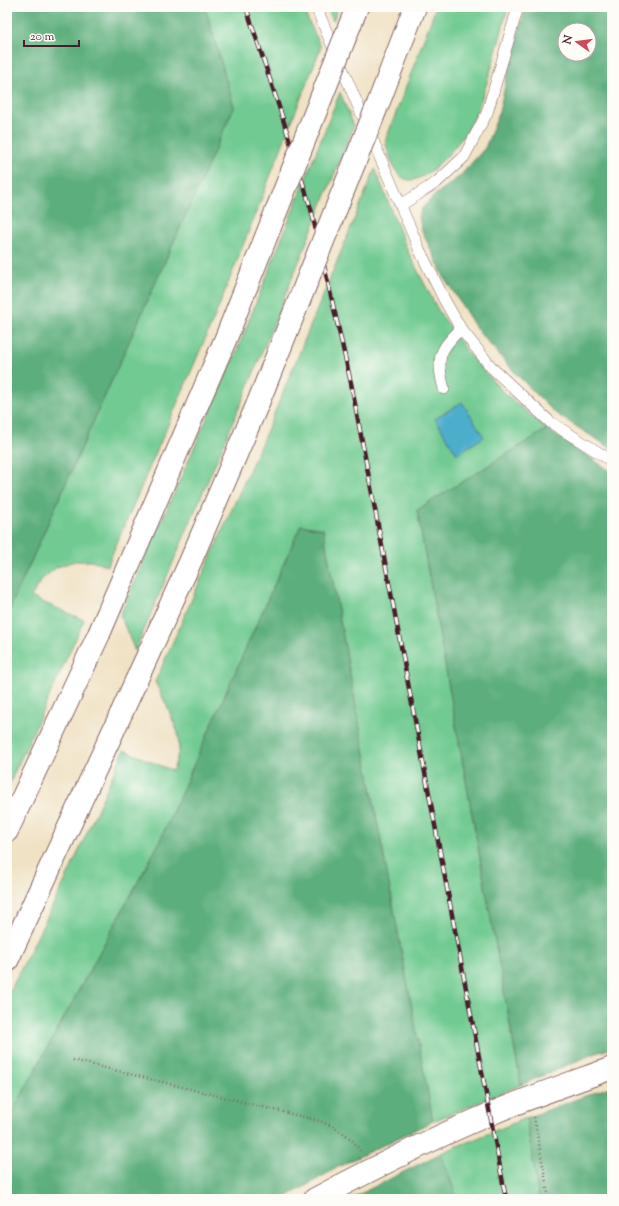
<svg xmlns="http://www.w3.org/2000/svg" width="619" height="1206" font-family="'Sorts Mill Goudy',serif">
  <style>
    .green { fill: #71ca91; stroke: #5e745e }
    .forest { fill: #5cae7b; stroke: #536653; fill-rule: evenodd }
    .water { fill: #4daecc; stroke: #4c667c }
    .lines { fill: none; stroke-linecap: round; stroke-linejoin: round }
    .lane-casing { stroke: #846361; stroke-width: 12 }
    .secondary-casing { stroke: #846361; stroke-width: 24 }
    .highway-casing { stroke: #846361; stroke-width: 24 }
    .path { stroke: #846361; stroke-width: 2.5; stroke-dasharray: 1 3; stroke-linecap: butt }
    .lane { stroke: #fff; stroke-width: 11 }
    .secondary { stroke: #fff; stroke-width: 22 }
    .highway { stroke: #fff; stroke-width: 22 }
    .rail-casing { stroke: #4a1f2b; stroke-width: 4.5 }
    .rail { stroke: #fdfcf7; stroke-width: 3; stroke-dasharray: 9; stroke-linecap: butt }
    .highway-bridge-casing { stroke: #846361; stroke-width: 24; stroke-linecap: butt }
    .highway-bridge { stroke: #fff; stroke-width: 22 }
  </style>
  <rect width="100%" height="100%" fill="#fdfcf7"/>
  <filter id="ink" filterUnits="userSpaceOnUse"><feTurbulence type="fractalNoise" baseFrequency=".025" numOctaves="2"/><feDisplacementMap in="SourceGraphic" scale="8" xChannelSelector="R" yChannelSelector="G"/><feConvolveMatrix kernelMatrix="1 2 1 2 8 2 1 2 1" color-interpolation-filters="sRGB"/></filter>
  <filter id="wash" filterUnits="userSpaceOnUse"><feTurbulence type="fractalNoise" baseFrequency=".012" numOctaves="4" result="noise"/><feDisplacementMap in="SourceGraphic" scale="16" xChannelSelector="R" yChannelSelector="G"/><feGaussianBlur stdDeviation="0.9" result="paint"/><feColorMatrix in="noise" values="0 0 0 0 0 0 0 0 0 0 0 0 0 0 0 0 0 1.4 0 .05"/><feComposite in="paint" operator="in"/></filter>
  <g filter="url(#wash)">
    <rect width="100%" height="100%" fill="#f0e2c4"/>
    <path class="green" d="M205,7H302L321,47L218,309L107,566L91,561H75L57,567L41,580L31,597L84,620L7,789V615L234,107Z
      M327,7H338L333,21Z
      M436,7H508C498,44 489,83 474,118C467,135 426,188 405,179C393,174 389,153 385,142Z
      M340,92L354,126L248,387L135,651L120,615L236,353Z
      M375,169L408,252L438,310L470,356L503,392L547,429L417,510L521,1085L433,1121L323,529L301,525L157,847L7,1122V997L68,875L124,750L173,771L179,750L178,733L167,706L155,682L272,419Z
      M526,1118L539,1199H457L441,1153Z"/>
    <path class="forest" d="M7,7H205L234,107L7,615Z
      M526,7H612V449L555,413L516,374L478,331L444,277L422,231L419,217L422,208L435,195L460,176L485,148L498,116L513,51ZM565,30H589V54H565Z
      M547,429L612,472V1048L593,1054L521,1085L417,510Z
      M301,525L323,529L433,1121L340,1166L283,1199H7V1122L157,847Z
      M612,1086V1199H539L526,1118Z
      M441,1153L457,1199H350Z"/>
    <path class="water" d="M462,402L484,437L457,454L435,419Z"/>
  </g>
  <g filter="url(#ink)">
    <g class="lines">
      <defs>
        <path id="lane" d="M316,7L420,251L445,301L461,329L492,368L550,422L612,461
          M401,205L437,182L464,157L487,113L518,7
          M444,389C436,359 438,350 461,329"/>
        <path id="secondary" d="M315,1199C372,1169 430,1139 490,1114C530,1097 571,1083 612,1068"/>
        <path id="highway" d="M346,35L357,7
          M378,104L415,7
          M7,831L99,634
          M7,961L121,714"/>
      </defs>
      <use href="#lane" class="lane-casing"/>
      <use href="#secondary" class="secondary-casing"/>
      <use href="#highway" class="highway-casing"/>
      <path class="path" d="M73,1060L320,1121C336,1128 353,1136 361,1153
        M534,1117L549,1199"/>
      <use href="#lane" class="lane"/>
      <use href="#secondary" class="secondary"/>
      <use href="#highway" class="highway"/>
      <defs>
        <path id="rail" d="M246,7L282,116L311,209L351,383L506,1199"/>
      </defs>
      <use href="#rail" class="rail-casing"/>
      <use href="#rail" class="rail"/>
      <defs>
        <path id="highway-bridge" d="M99,634L226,338L346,35
          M121,714L191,560L258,403L378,104"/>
      </defs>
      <use href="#highway-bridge" class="highway-bridge-casing"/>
      <use href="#highway-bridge" class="highway-bridge"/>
    </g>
  </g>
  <rect width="619" height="1206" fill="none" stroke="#fdfcf7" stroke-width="24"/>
  <g transform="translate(577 42) rotate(284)"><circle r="19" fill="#fdfcf7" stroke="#b5a4a5"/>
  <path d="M0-3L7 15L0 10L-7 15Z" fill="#d1495b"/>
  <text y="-6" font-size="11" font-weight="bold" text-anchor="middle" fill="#4a1f2b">N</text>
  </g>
  <path d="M24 40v6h55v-6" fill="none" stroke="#4a1f2b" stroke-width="2"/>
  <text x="30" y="40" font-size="12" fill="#4a1f2b" stroke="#fdfcf7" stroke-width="3" paint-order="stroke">20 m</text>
</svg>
